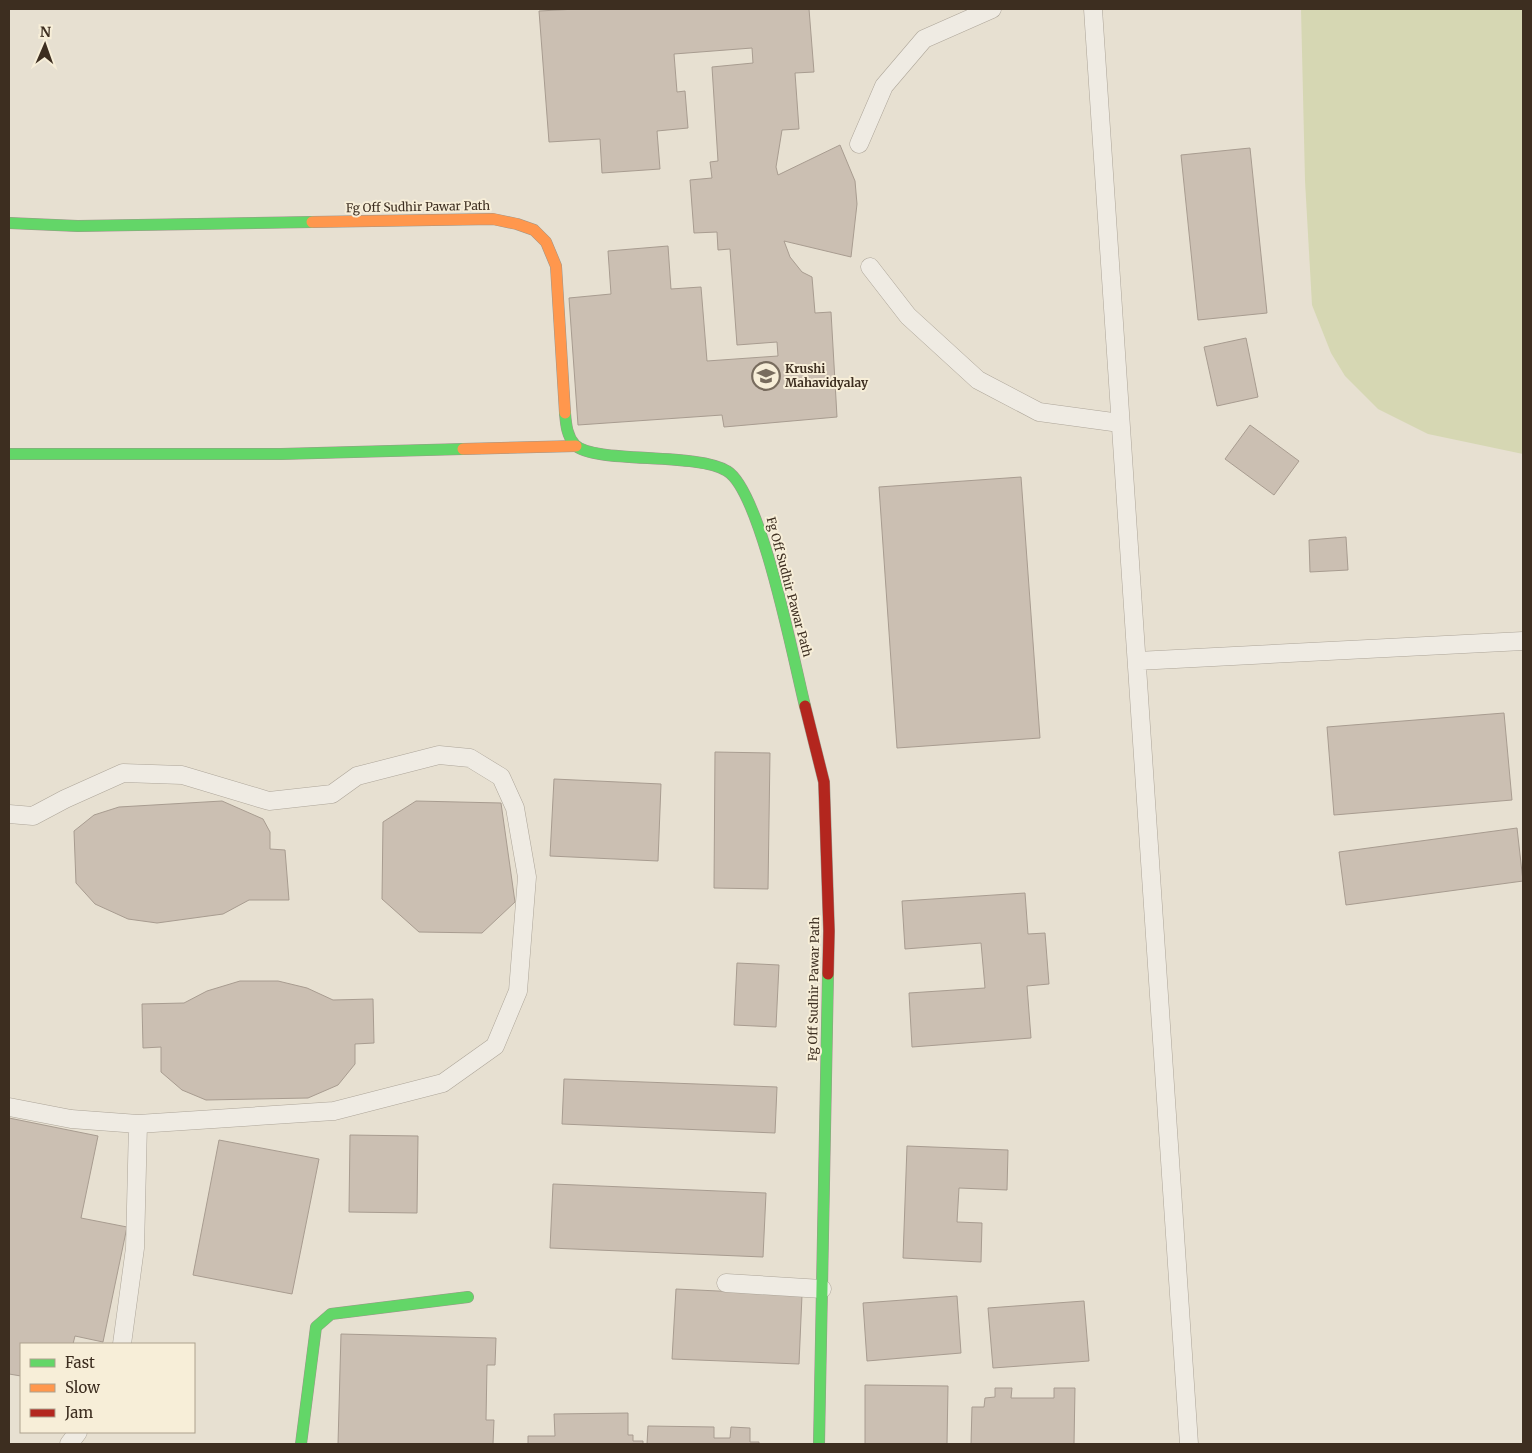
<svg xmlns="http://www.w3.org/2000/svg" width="1532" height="1453" font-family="Merriweather,serif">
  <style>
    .green { fill: #d6d7b3 }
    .building { fill: #cbbfb2; stroke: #a89c90 }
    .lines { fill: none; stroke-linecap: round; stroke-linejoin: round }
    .lane-casing { stroke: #ada599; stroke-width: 19 }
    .fast-casing { stroke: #9c958a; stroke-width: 12 }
    .slow-casing { stroke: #9c958a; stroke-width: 12 }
    .jam-casing { stroke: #9c958a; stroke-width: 12 }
    .lane { stroke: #efebe3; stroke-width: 18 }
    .fast { stroke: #63d668; stroke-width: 11 }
    .slow { stroke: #ff974d; stroke-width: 11 }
    .jam { stroke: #b3261e; stroke-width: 11 }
    .labels { text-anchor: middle; stroke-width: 4; stroke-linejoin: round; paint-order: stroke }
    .street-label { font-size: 12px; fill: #3d2e20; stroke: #f7eed8 }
    .poi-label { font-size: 12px; font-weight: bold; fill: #3d2e20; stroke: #f7eed8; text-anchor: start }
  </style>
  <rect width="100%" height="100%" fill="#e7e0d1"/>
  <path class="green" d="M1301,9H1523V454L1428,434L1378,409L1345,376L1331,353L1312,305L1305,181Z"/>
  <path class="building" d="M577,9H809L814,72L795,73L799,129L782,130L776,167L778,175L840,145L855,181L857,204L851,257L784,241L790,257L802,272L812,277L815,313L831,312L837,417L724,427L722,415L578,425L569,298L611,294L608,251L668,246L671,289L701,287L707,361L778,356L777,342L737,345L730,249L718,250L717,232L694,233L690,180L712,178L710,162L718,161L712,67L753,63L752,48L674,54L677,92L685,91L688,128L657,131L660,169L602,173L600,139L549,142L539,11Z
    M1250,148L1267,313L1198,320L1181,155Z
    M1246,338L1258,397L1217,406L1204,347Z
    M1250,425L1299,461L1274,495L1225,459Z
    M1021,477L1040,738L897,748L879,487Z
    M1346,537L1348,570L1310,572L1309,540Z
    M1504,713L1512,800L1334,815L1327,727Z
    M715,752L770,753L768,889L714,888Z
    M554,779L661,784L658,861L550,856Z
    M222,801L263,819L270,832V849L285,850L289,900H249L223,914L157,923L128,919L95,904L76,883L74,831L94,815L119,807Z
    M416,801L501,803L515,902L482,933L419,932L382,899L383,822Z
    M1517,828L1523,881L1346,905L1339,852Z
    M1025,893L1028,934L1045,933L1049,984L1027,986L1031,1038L912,1047L909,993L985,988L981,943L905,949L902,901Z
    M737,963L779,965L776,1027L734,1025Z
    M240,981H278L307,988L333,1000L373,999L374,1043L355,1044V1064L338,1085L308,1098L206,1100L182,1090L161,1072V1047L143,1048L142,1004L184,1003L207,991Z
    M564,1079L777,1087L775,1133L562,1124Z
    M9,1118L98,1136L81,1218L127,1227L103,1342L75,1336L73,1344H21V1376L9,1374Z
    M350,1135L418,1136L417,1213L349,1212Z
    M219,1140L319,1159L292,1294L193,1275Z
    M907,1146L1008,1150L1007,1190L959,1188L957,1222L982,1223L981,1262L903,1258Z
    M553,1184L766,1193L763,1257L550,1248Z
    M676,1289L802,1295L799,1364L672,1359Z
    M957,1296L961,1353L867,1361L863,1303Z
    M1084,1301L1089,1361L993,1368L988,1308Z
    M341,1334L496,1338L495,1365H487L486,1420H494L493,1444H338Z
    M865,1385L948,1386L947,1444H865Z
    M995,1388H1012L1011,1398H1054V1388H1075L1074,1444H971L972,1407H984L985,1398L995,1397Z
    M628,1413V1435H633V1441H643V1444H528V1436H555L554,1414Z
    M648,1426L714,1427V1438H730L731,1427L750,1428V1442H759V1444H647Z"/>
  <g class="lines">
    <defs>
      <path id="lane" d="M1093,9L1189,1444
        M859,144L884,86L924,39L992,9
        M870,267L908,316L978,380L1039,412L1120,423
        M1137,661L1523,641
        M9,814L33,816L65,799L123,773L182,775L269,801L332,794L357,776L439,755L470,758L501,777L515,808L527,877L518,991L495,1046L443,1083L334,1111L138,1124L71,1119L9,1107
        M726,1283L822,1289
        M122,1344L135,1248L138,1124
        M69,1444L78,1432"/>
      <path id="fast" d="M9,223L78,226L312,222
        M565,413C566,425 567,436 575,445C594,464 697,452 727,471C761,491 794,662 805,706
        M9,454H281L463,449
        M301,1444L316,1327L331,1314L468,1297
        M819,1444L828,974"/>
      <path id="slow" d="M312,222L493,219L517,224L534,230L546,242L556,266L565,413
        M463,449L576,446"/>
      <path id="jam" d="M805,706L824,782L829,931L828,974"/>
    </defs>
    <use href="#lane" class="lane-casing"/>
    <use href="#fast" class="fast-casing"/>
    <use href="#slow" class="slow-casing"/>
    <use href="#jam" class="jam-casing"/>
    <use href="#lane" class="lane"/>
    <use href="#fast" class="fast"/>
    <use href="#slow" class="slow"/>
    <use href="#jam" class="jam"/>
  </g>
  <defs>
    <symbol id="university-ring" viewBox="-11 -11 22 22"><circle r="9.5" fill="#f7eed8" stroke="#786c5e" stroke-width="1.5"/><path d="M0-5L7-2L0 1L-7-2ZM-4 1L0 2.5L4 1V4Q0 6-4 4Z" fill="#786c5e"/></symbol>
  </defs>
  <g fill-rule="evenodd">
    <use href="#university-ring" x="750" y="360" width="32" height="32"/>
  </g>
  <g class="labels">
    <g class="street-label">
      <text transform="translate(418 207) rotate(-1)" y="4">Fg Off Sudhir Pawar Path</text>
      <text transform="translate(789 587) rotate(75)" y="4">Fg Off Sudhir Pawar Path</text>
      <text transform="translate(814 989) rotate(-89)" y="4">Fg Off Sudhir Pawar Path</text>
    </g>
    <g class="poi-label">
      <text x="785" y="373">Krushi<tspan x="785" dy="14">Mahavidyalay</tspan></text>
    </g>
  </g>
  <rect width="1532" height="1453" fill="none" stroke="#3d2e20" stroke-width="20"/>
  <rect x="20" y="1343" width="175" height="90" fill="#f7eed8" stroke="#ada18e"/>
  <rect x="30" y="1359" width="25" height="8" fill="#63d668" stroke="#ada18e"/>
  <text x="65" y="1368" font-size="15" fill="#3d2e20">Fast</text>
  <rect x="30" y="1384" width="25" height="8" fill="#ff974d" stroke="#ada18e"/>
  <text x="65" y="1393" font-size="15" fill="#3d2e20">Slow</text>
  <rect x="30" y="1409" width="25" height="8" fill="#b3261e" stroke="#ada18e"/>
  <text x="65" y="1418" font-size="15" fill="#3d2e20">Jam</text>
  <g transform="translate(45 45) rotate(2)" stroke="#f7eed8" stroke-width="4" paint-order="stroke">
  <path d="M0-4L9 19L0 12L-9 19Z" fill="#3d2e20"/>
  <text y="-8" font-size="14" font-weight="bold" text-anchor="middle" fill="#3d2e20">N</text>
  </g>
</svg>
